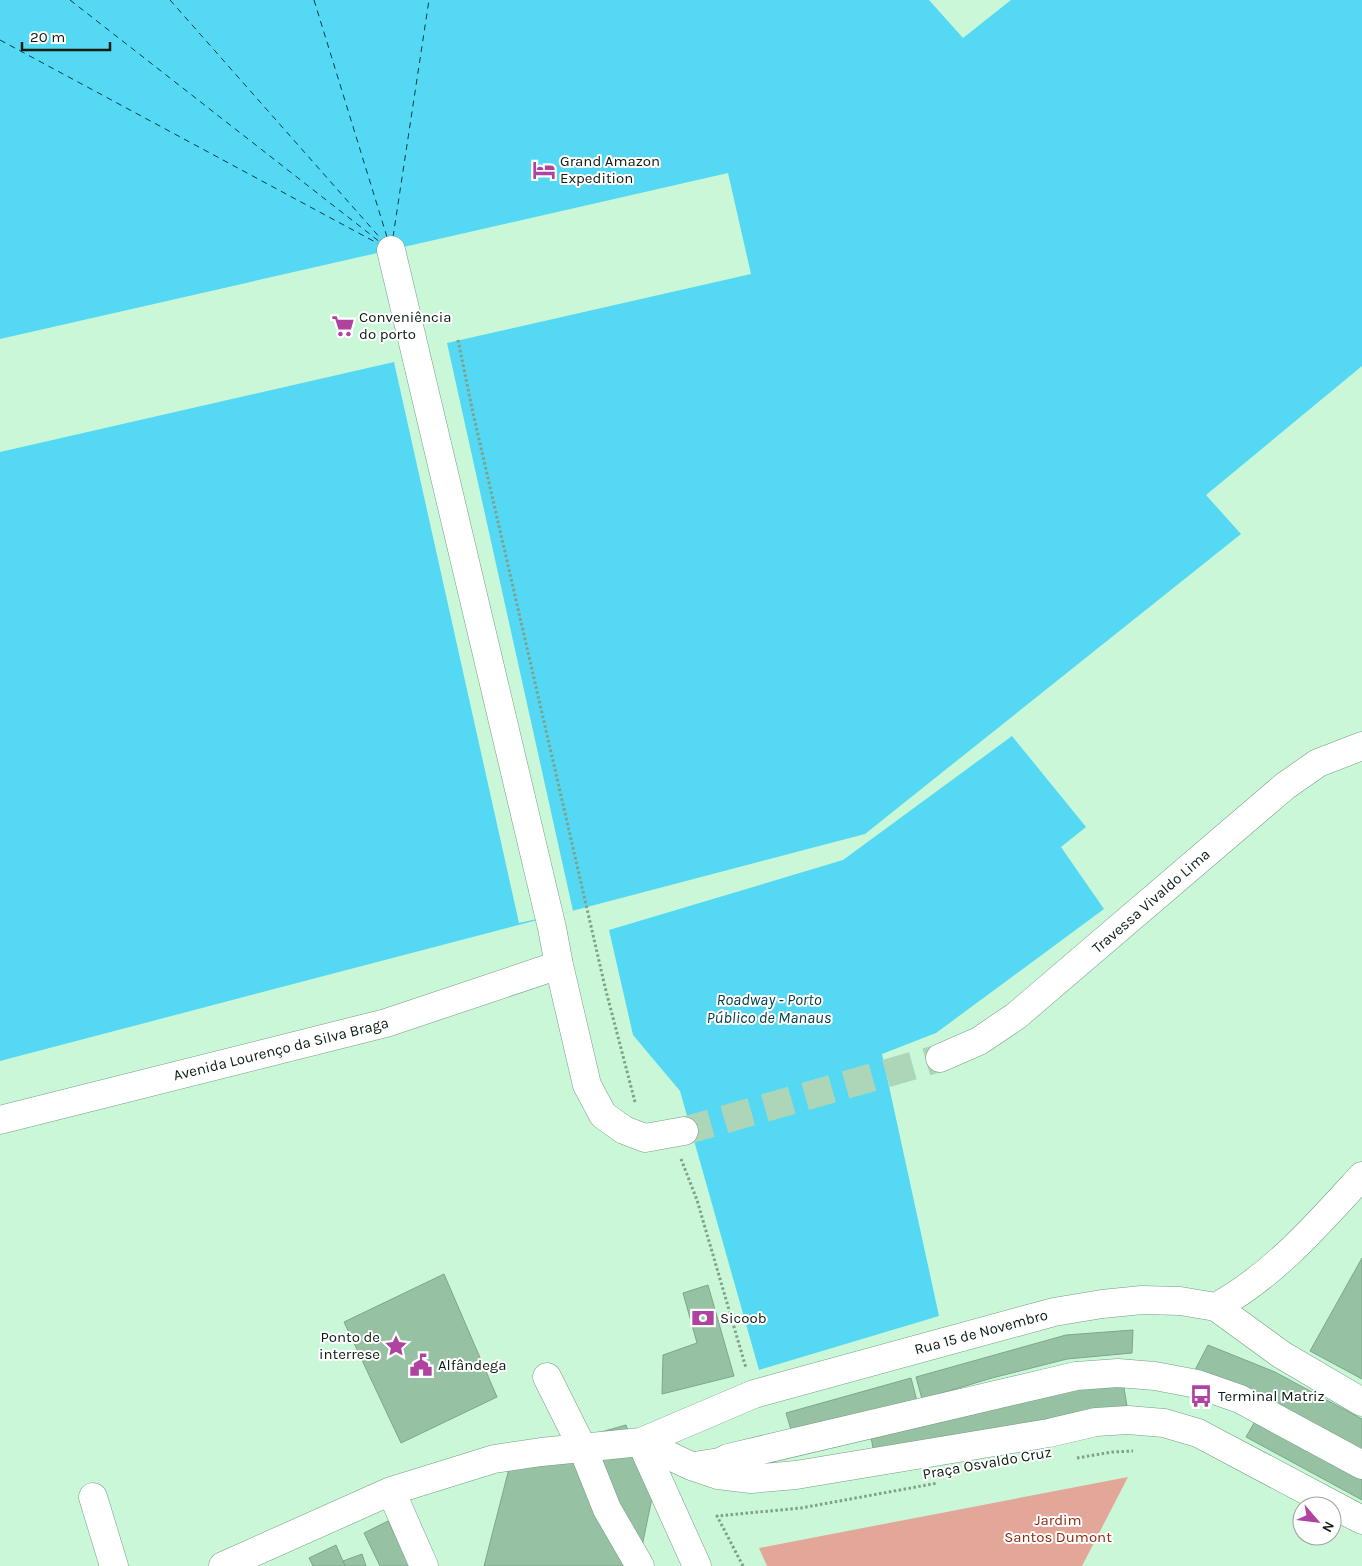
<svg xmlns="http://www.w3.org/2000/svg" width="1362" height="1566" font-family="Karla,sans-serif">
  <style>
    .green { fill: #e3a799 }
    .water { fill: #55d8f3 }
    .pier { fill: #caf7d7 }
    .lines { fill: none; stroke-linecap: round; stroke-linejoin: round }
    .ferry { stroke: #01404b; stroke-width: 1; stroke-dasharray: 6 5; stroke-linecap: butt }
    .building { fill: #96c1a3; stroke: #7da78a }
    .minor-tunnel { stroke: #add6b9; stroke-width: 28; stroke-dasharray: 28 14; stroke-linecap: butt }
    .minor-casing { stroke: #749e81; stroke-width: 29 }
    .path { stroke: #7fa189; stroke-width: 3; stroke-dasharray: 2.5 2.5; stroke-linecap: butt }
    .minor { stroke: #fff; stroke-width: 28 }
    .labels { text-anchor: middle; stroke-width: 4; stroke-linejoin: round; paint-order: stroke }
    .poi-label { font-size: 15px; fill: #0a1b10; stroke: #fff; text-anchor: start }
    .street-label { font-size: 15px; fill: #0a1b10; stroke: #fff }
    .park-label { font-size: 15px; fill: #93270b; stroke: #fff }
    .water-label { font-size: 16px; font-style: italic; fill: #01404b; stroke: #fff }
  </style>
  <rect width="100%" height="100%" fill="#caf7d7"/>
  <path class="green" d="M1128,1477L1082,1566H767L759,1548Z"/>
  <path class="water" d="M0,0H1362V366L1206,495L1241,534L865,834L0,1061Z
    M1012,736L1086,827L1061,847L1104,909L936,1033L882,1054L939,1316L759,1370L680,1091L633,1035L609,930L843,860Z"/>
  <path class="pier" d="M929,0H1011L963,38Z
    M728,173L751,274L447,343L573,911L519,923L394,362L0,452V339Z"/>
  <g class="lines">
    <path class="ferry" d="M70,0L380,242
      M170,0L382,240
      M314,0L387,237
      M0,40L379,244
      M393,237L429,0"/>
  </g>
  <path class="building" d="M1362,1258V1379L1310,1351Z
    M444,1274L497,1397L401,1443L344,1322Z
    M708,1285L734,1376L662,1394L663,1355L697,1343L683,1293Z
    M1133,1330L1132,1353L1067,1359L992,1378L922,1399L916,1377L1066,1335Z
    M1208,1345L1275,1372L1362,1419V1450L1212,1375L1195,1370Z
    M911,1378L917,1401L793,1436L786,1413Z
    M1123,1382L1127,1406L1072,1413L875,1459L871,1437L1065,1391Z
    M1257,1418L1362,1476V1500L1246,1437Z
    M626,1425L652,1498L638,1566H484L512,1457Z
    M388,1521L411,1566H380L364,1533Z
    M336,1545L345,1566H313L309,1558Z
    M362,1554L366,1566H345L343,1561Z"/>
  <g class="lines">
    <path class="minor-tunnel" d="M684,1131L940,1058"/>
    <defs>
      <path id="minor" d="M391,250L552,928L559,965L587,1085L603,1115L624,1130L645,1138L684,1131
        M940,1058L979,1041L1016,1016L1285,786L1318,763L1362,746
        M0,1120L386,1023L559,965
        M1216,1307C1274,1275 1318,1224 1362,1176
        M547,1377L583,1449L607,1509L640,1566
        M641,1442L691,1466L718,1475L751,1479L796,1475L1049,1433L1096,1422L1128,1420L1164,1423L1198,1433L1362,1520
        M641,1442L697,1566
        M694,1466L720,1462L728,1458L1076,1376L1118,1373L1155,1376L1197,1384L1240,1399L1362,1465
        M391,1491L424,1566
        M93,1497L114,1566
        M223,1566L391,1491L494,1459L541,1452L641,1442L754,1394L1054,1312L1102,1304L1142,1300L1180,1301L1216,1307L1282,1355L1362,1402"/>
    </defs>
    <use href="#minor" class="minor-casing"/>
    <path class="path" d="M458,340L473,413L605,987L635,1102
      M681,1159L697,1200L746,1368
      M1077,1458L1112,1452L1133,1451
      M743,1566L717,1516L801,1508L938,1483"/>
    <use href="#minor" class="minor"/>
  </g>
  <defs>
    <symbol id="hotel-bare" viewBox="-9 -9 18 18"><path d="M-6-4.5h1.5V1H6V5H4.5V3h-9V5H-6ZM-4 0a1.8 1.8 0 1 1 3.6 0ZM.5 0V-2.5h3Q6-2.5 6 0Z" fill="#b143a0" stroke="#fff" stroke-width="2.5" paint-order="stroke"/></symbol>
    <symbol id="supermarket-bare" viewBox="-9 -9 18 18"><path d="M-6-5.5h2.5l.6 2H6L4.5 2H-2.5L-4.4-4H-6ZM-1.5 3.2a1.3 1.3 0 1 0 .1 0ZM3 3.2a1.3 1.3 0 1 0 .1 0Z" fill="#b143a0" stroke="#fff" stroke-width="2.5" paint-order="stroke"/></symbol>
    <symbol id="bank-bare" viewBox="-9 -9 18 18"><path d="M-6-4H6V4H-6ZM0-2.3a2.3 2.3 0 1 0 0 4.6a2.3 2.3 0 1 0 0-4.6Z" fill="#b143a0" stroke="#fff" stroke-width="2.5" paint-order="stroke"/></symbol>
    <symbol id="sight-bare" viewBox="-9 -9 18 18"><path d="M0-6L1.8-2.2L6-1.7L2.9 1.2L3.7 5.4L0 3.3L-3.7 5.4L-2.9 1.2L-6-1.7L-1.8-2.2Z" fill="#b143a0" stroke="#fff" stroke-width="2.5" paint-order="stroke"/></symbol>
    <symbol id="civic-bare" viewBox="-9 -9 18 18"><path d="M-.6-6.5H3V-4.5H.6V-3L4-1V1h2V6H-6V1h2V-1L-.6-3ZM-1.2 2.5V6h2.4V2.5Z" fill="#b143a0" stroke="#fff" stroke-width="2.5" paint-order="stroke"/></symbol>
    <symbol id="bus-bare" viewBox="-9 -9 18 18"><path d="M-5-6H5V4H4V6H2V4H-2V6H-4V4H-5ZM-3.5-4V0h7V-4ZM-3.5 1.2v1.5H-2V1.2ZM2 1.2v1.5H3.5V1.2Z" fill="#b143a0" stroke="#fff" stroke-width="2.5" paint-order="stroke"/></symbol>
  </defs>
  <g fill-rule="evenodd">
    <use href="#hotel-bare" x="528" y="154" width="32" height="32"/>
    <use href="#supermarket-bare" x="327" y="310" width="32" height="32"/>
    <use href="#bank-bare" x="687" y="1302" width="32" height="32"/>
    <use href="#sight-bare" x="380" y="1330" width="32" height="32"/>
    <use href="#civic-bare" x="405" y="1349" width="32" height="32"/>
    <use href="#bus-bare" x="1185" y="1380" width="32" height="32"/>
  </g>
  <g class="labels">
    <g class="poi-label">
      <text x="560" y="166">Grand Amazon<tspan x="560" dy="17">Expedition</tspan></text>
      <text x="359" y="322">Conveniência<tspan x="359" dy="17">do porto</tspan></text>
      <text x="720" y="1323">Sicoob</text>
      <text x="380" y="1342" text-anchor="end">Ponto de<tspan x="380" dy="17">interrese</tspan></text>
      <text x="438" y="1370">Alfândega</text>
      <text x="1218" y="1401">Terminal Matriz</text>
    </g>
    <g class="street-label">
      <text transform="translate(1151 901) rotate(-41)" y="5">Travessa Vivaldo Lima</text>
      <text transform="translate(281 1049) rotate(-14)" y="5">Avenida Lourenço da Silva Braga</text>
      <text transform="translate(981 1332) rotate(-15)" y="5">Rua 15 de Novembro</text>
      <text transform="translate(987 1463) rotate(-10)" y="5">Praça Osvaldo Cruz</text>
    </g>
    <g class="park-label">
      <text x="1058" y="1525">Jardim<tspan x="1058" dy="17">Santos Dumont</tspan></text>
    </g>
    <g class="water-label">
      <text x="769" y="1005">Roadway - Porto<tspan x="769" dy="18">Público de Manaus</tspan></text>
    </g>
  </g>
  <g transform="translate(1317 1521) rotate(118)"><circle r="24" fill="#ffffff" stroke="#9da49f"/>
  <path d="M0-4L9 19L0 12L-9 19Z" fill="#b143a0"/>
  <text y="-8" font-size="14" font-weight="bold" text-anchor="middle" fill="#0a1b10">N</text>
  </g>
  <path d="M22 42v8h88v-8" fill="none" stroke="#0a1b10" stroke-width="2.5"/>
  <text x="30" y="42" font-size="15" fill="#0a1b10" stroke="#ffffff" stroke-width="4" paint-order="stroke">20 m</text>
</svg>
